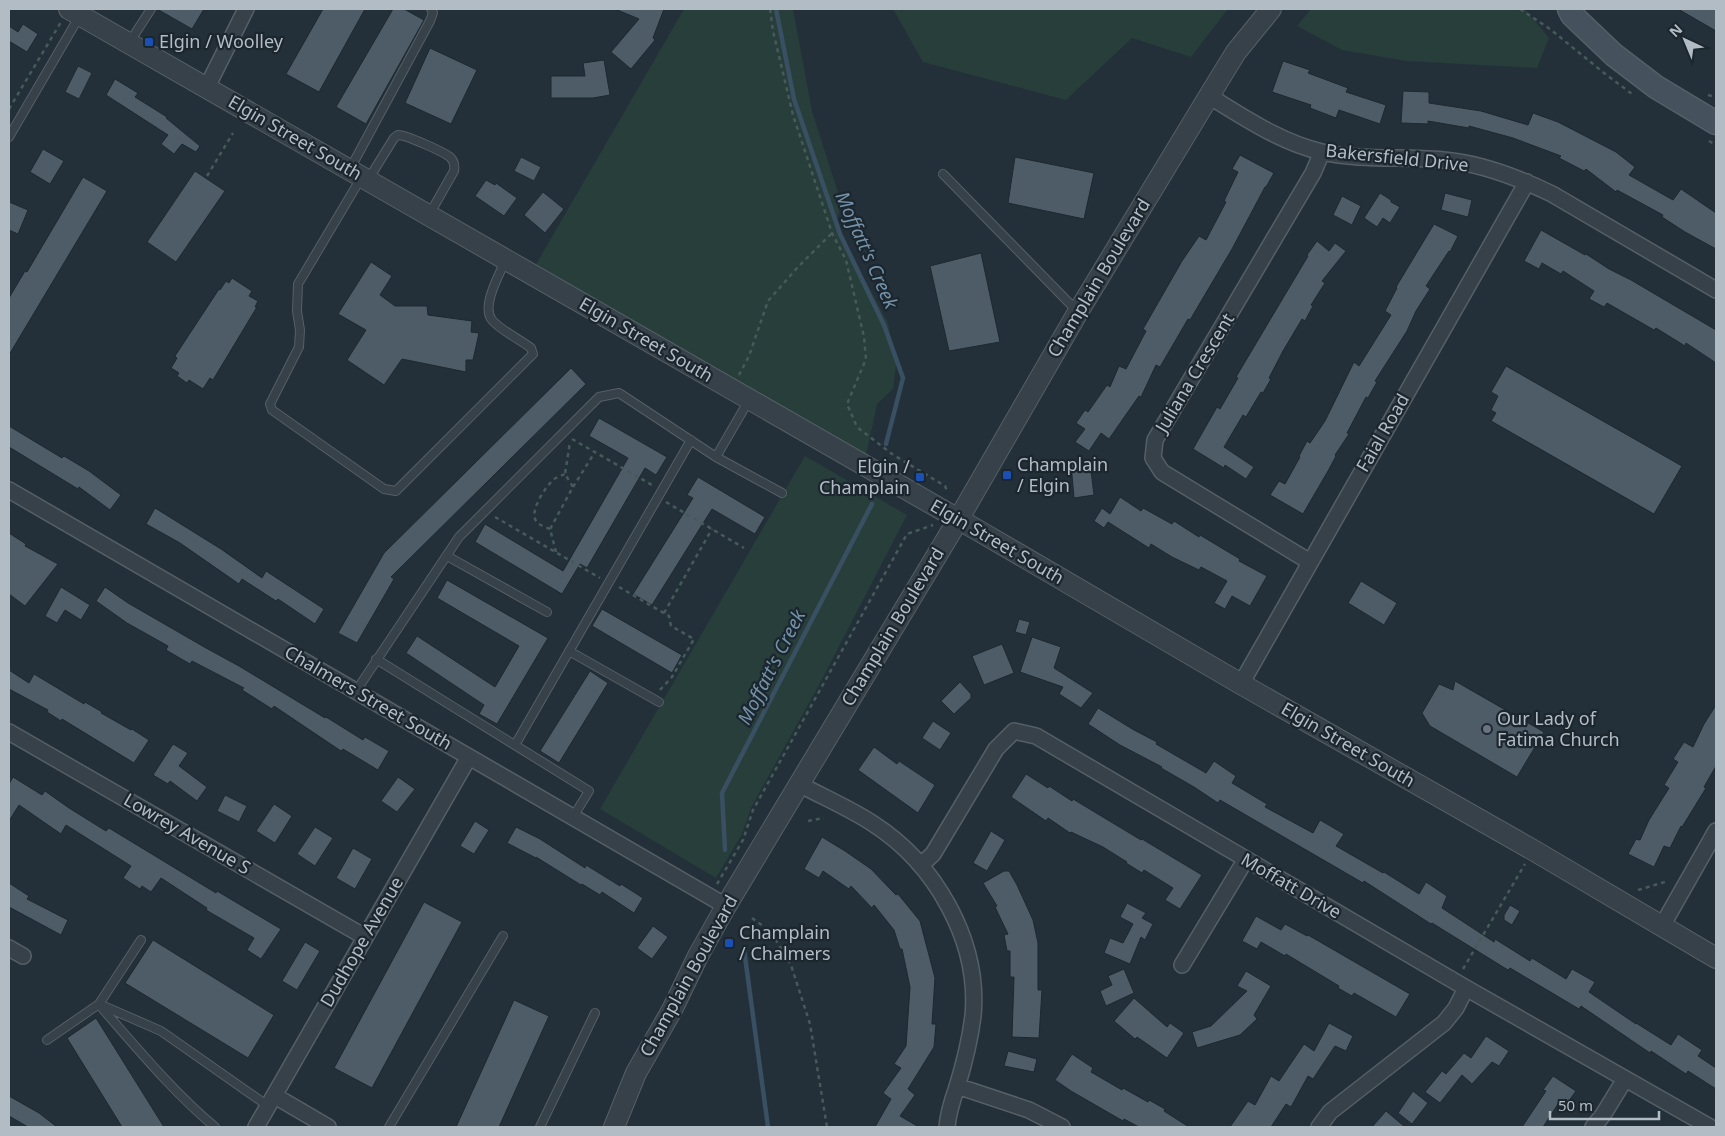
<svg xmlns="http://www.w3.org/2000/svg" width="1725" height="1136" font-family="'Noto Sans',sans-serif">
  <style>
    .green { fill: #283e3b }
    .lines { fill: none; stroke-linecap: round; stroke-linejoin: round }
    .stream { stroke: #395062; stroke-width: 4.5 }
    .building { fill: #4e5c67; stroke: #1e2830 }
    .service-casing { stroke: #555f67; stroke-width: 10 }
    .minor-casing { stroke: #555f67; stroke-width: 18 }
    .tertiary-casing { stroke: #555f67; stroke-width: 22 }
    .secondary-casing { stroke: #555f67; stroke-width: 25 }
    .path { stroke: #475a5a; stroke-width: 2.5; stroke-dasharray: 4 4; stroke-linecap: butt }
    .service { stroke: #374149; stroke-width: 8 }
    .minor { stroke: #374149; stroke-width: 15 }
    .tertiary { stroke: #374149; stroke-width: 20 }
    .secondary { stroke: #45515c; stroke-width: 22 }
    .transit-dot { fill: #1a4fb4; stroke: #1c262e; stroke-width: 2 }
    .worship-dot { fill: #6b7280; stroke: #1c262e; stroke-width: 2 }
    .labels { text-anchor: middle; stroke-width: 4.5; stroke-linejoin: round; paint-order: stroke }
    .poi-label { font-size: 18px; fill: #b2bcc5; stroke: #1c262e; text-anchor: start }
    .street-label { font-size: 18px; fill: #b2bcc5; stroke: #1c262e }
    .water-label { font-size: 19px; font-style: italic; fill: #7392a8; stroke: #1c262e }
  </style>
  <rect width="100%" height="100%" fill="#233039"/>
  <path class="green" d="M684,9H793L812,111L841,202L837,221L844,241L888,323L896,365L893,389L877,404L864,465L531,273Z
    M893,9H1228L1191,57L1132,38L1066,100L923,62Z
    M1311,9H1525L1549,38L1537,68L1406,61L1342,50L1297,26Z
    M805,456L907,515L819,685L752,806L742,834L716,878L600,809Z"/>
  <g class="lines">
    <path class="stream" d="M776,9L794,99L840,234L884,325L903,378L886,444
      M725,850L722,793L872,504
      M744,949L768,1127"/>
  </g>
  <path class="building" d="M157,9H204L192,29Z
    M323,9H365L319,92L286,74Z
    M393,9H404L424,20L366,124L336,107Z
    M615,9H664L653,38L655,40L631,69L611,52L639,19Z
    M1678,9H1716V31Z
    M23,24L38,34L27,52L9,41V26L18,32Z
    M430,48L477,70L451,124L405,103Z
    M604,60L610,95L593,98H551V76H585L583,63Z
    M1283,61L1310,70L1308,73L1348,88L1346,92L1386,105L1380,124L1339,110L1336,118L1310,108L1311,105L1272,92Z
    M78,66L92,73L79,99L65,92Z
    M115,79L138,93L135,97L167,117L166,118L200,146L196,152L182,144L174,154L161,144L168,135L106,95Z
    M1403,91L1429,92V103L1481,111L1528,125L1533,113L1558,122L1616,152L1635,167L1629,175L1673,200L1681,189L1716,213V249L1685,232L1662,217L1663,215L1617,190L1616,192L1586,169L1584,171L1559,158L1561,156L1513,138L1469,126V128L1428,121V124L1401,123Z
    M43,149L64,161L50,184L30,172Z
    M1240,155L1274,173L1266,187H1265L1232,249L1190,320L1188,319L1160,367L1156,365L1141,397L1139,396L1109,439L1101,433L1089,451L1075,442L1085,429L1076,423L1085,410L1088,412L1107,385L1110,387L1119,366L1126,369L1146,331L1143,329L1182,261L1199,236L1206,240L1226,202L1224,201L1238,172L1232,169Z
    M521,157L541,167L534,181L514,171Z
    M1015,157L1094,173L1084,219L1008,203Z
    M195,171L225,191L176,262L147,242Z
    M83,177L107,191L9,355V298L25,271L27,272Z
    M486,180L495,185L496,183L517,198L504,216L475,196Z
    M543,192L564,209L545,233L524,215Z
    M1380,193L1391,200V202L1400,207L1390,223L1383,218L1377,227L1364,218Z
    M1445,193L1472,200L1468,217L1441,210Z
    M1342,196L1361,206L1352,225L1333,215Z
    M9,202L28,210L18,234L9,230Z
    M1434,224L1458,236L1450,252L1449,251L1426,286L1430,289L1416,311L1407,331L1375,381L1377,382L1368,398L1366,397L1347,433L1349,434L1335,455L1336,456L1328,471L1303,514L1270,495L1279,481L1285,484L1300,457L1299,456L1307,441L1310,443L1325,421L1354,362L1359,366L1391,315L1385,311L1397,288L1396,287Z
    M1541,230L1585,255L1586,254L1609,269L1631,280L1716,330V363L1686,343L1685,346L1656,328L1654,330L1607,303L1604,307L1589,299L1594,291L1563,271L1561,274L1542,263L1539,269L1524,261Z
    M1317,241L1329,251L1335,243L1346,251L1322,281L1325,283L1311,305L1313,306L1305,321L1302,319L1283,351L1269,378L1271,379L1263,393L1261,392L1246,417L1243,415L1224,447L1254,467L1246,479L1225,465L1224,468L1193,449L1217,407L1220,409L1238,378L1236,377L1308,256L1307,255Z
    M981,253L1000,342L949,351L930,266Z
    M371,262L392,276L380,295L395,306H427L428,315L472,321L471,332L479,333L473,360H466V372L402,359L384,385L347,360L366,330L338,314Z
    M232,278L252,291L249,296L258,301L255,307H257L213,380L210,378L203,389L189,380L187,383L177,376L179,373L171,368L177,358L175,356L219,289L220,290L226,281L229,283Z
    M1506,366L1682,466L1654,514L1491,421L1496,413L1491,410L1498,396L1491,392Z
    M571,368L586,384L391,577L394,579L357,643L338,633L384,553Z
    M599,418L667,457L656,475L645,468L587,568L580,564L562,594L475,542L485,524L563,571L628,458L589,436Z
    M9,426L62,458L64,456L89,471L121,495L110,510L79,487L78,489L9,447Z
    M1090,462L1094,495L1074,498L1071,464Z
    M698,477L765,517L755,534L712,509L652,605L633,594L693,498L687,495Z
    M1120,497L1141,511L1143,508L1172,524L1174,521L1199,537L1200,535L1240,559L1239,561L1267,576L1250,606L1232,596L1225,609L1214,603L1227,581L1201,567L1199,570L1172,557L1151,544L1149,548L1108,522L1104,528L1094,521L1102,508L1110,514Z
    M155,508L221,549L262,578L266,571L324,609L315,624L278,599L276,601L242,579L239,584L180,543L146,524Z
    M9,533L26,544L25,546L58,564L25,606L9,594Z
    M447,580L548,638L497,724L479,714L484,705L406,653L417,636L495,687L519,646L437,598Z
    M1361,581L1397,603L1384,625L1348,603Z
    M61,587L90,605L81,620L65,610L57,623L45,616Z
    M105,587L128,603L206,648L239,666L325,718L326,717L363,740L365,737L389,751L378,770L343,749L341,751L274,706L272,709L242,690L244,688L192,661L190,664L166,650L168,646L127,623L96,601Z
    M602,609L682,655L672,673L592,626Z
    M1019,619L1030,622L1026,635L1015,632Z
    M1032,637L1061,647L1054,668L1093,693L1081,708L1059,694L1063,687L1020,672Z
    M1002,644L1014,673L984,685L972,656Z
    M9,670L29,683L34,674L84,704L85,702L102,712L101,713L131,730L132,729L149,740L134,763L62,719L61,721L47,712L48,710L9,689Z
    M590,671L608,683L559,763L540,751Z
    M1455,681L1544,732L1517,777L1430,726L1422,713L1439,684L1453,690Z
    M960,682L971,694V698L954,714L941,701Z
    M1716,705V766L1704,787L1706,788L1682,827L1681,826L1670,848L1664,846L1654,867L1628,854L1636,839L1640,840L1649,820L1669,788L1664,785L1678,762L1673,759L1684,742L1693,747L1704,724Z
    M1098,708L1134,730L1157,742L1156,744L1206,773L1214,761L1236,776L1232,783L1267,804L1265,807L1313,833L1320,820L1344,834L1336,846L1383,873L1384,872L1419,894L1426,882L1447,896L1442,908L1494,942L1495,939L1530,961L1532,958L1566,979L1572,969L1595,982L1589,992L1636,1024V1023L1671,1045L1678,1034L1702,1050L1698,1056L1716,1068V1089L1688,1071L1686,1074L1651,1051L1650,1053L1581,1006L1579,1009L1510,968L1508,970L1432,923L1431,924L1364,881L1363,883L1220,800L1218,803L1194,787L1161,768L1162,767L1120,745L1088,724Z
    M933,721L951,733L940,750L922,738Z
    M173,744L188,753L179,766L207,787L197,801L170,781L168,784L153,775Z
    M874,747L897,764L899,761L935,785L918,813L858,770Z
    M1026,774L1048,788L1049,786L1072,801L1073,799L1141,840L1142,839L1202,875L1180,909L1165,900L1173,888L1144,870L1142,873L1126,863L1127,862L1103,847L1071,832L1070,833L1048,818L1046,821L1011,797Z
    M13,777L42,795L45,791L69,808L106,831L109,828L216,893L217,891L281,929L261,959L247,950L254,938L206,910L207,908L161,878L151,892L142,886L140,889L123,878L131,866L66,825L61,834L19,805L9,821V784Z
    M398,777L415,789L397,812L381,801Z
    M225,795L247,806L239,822L217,811Z
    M274,804L292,816L275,843L256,831Z
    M475,821L489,830L474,854L460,846Z
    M315,827L333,838L315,866L297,854Z
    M516,827L540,839L585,868L586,865L620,886L621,884L643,898L634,913L602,892L600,895L582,884L581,885L536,857V858L507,843Z
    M991,831L1005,840L987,871L973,863Z
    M822,837L845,851L871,869L896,895L898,894L920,921L935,978L932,1024H936L934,1047L908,1089L915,1095L900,1116L919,1127H875L891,1099L883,1093L901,1068L894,1064L906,1046L910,987L902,949H900L894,930L874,905L872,908L851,886L849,889L823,871L819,878L804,869Z
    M353,848L372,859L355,889L336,878Z
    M1004,871H1009L1017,885L1033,920L1038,943V990H1042L1039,1038L1012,1037L1014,977H1010V951H1007L1004,935L1008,934L995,907L997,906L983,883Z
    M9,883L29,896L27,899L68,920L61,935L9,907Z
    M424,902L462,922L372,1088L334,1068Z
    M1127,903L1146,913L1142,918L1153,924L1145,940L1141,937L1130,964L1104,953L1110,938L1123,943L1133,924L1120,917Z
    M1510,905L1520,911L1512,925L1504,920V915Z
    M1256,916L1281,930L1285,924L1307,936L1308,935L1410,994L1396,1017L1354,993L1352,996L1338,988L1339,986L1286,954L1285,956L1261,942L1257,949L1242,941Z
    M653,926L668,937L652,959L637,948Z
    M153,940L274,1015L248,1058L125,983Z
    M305,942L320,951L297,990L282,981Z
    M1124,969L1134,993L1106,1006L1100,991L1112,985L1108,976Z
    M1246,971L1271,986L1254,1015L1257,1019L1240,1035L1197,1048L1192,1032L1211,1026L1247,991L1237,986Z
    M1134,998L1167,1027L1170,1023L1184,1033L1167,1058L1137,1037L1135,1039L1114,1021Z
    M514,1000L549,1016L499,1127H456Z
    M96,1018L164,1127H122L67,1038Z
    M1329,1023L1353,1036L1346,1051L1335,1046L1313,1079L1308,1076L1291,1107L1286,1104L1271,1127H1230L1248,1101L1255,1105L1271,1076L1279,1081L1304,1044L1314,1051Z
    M1486,1036L1509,1051L1499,1066L1492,1062L1472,1084L1462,1075L1440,1103L1425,1092L1442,1071L1446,1074L1464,1053L1471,1058Z
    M1008,1051L1037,1059L1034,1072L1004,1066Z
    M1072,1054L1093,1068L1091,1072L1122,1090L1123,1088L1148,1102L1149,1100L1165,1109L1164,1111L1189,1127H1139L1124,1119L1123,1121L1071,1091L1055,1080Z
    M1553,1076L1576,1091L1566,1105L1560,1101L1543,1127H1522L1546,1091L1543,1090Z
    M1413,1091L1428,1103L1412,1124L1398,1113Z
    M9,1096L39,1113L57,1127H28L9,1116Z
    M1386,1111L1405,1127H1372Z"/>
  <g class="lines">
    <defs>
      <path id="service" d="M129,43L151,9
        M9,137L79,17
        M350,169L430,21L433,13L431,9
        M943,174L1077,311
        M361,178L298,284L297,311L300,330L299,347L270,404L272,410L384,489L396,491L533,354L531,348C521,340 500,330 492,320C481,306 499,276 505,261
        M368,180L394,138L398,135C406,135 442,151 450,157C454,161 455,166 454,171L429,215
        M716,457L782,493
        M447,556L547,612
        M569,651L659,702
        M376,659L589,791L573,817
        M356,691L459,537L599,397L619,393L716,457L749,400
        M515,745L691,440
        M99,1004L161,1031L268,1106
        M101,1007C137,1048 173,1092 215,1127
        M47,1040L99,1004L141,940
        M389,1127L503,936
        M540,1127L595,1013"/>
      <path id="minor" d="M207,87L246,9
        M1209,96C1245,118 1280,142 1322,152C1362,161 1403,156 1443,160C1481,163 1519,178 1552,194L1716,290
        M9,490L726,906
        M1310,562L1162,472L1153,458L1155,440L1313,173L1322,152
        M1241,684L1527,182
        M9,732L365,937
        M799,784C823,797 849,808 872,823C935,863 980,941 973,1016C970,1040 964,1064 957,1087C952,1101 948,1113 947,1127
        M921,865L933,854L996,749L1014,731L1036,736L1466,988L1710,1127
        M1662,926L1716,831
        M9,948L23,956
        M1182,965L1246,859
        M957,1086L1029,1110L1062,1127
        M275,1096L328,1127
        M256,1127L469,757
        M1319,1127L1330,1112L1444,1023L1456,1008L1466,988
        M1593,1127L1603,1115L1625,1079"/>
      <path id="tertiary" d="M69,9L979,531L1241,684L1533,850L1716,958
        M614,1127L636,1073L672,1010L698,956L726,906L958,520L1078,312L1209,96L1236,52L1271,9"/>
      <path id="secondary" d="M1569,9L1572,15L1614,55L1656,87L1716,123"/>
    </defs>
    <use href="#service" class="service-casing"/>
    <use href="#minor" class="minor-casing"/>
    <use href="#tertiary" class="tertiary-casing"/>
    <use href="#secondary" class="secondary-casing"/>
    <path class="path" d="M770,9L773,31L793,115L832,233L846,260L864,337L866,359L847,404L857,427L892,454L945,486L948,493
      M1520,9L1550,29L1604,73L1632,94
      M1708,95L1716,97
      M9,109L61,22
      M1709,141L1716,145
      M207,176L233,133
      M739,375L749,356L768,301L797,268L832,233
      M572,439L652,485
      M573,487L595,452
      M666,502L744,548
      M495,517L600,578
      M550,529C545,527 539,525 536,521C529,511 546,486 554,479C558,477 562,475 565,474
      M556,552L550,529L573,487L565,474L570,442
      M619,587L669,616L671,626L694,639L672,677L659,691
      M664,613L712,529
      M808,821L824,818
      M717,884L743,840L753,810L907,534L933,525
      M1638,890L1668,881
      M752,918L771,932L791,965L810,1024L827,1127
      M1463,969L1525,864"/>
    <use href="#service" class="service"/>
    <use href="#minor" class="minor"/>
    <use href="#tertiary" class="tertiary"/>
    <use href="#secondary" class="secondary"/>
  </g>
  <g class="transit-dot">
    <rect x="144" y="37" width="10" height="10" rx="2.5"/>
    <rect x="1002" y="470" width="10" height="10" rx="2.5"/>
    <rect x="915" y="472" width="10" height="10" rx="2.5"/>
    <rect x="724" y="938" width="10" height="10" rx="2.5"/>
  </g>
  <circle class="worship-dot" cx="1487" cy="729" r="5"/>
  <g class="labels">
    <g class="poi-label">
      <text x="159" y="48">Elgin / Woolley</text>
      <text x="1017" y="471">Champlain<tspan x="1017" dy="21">/ Elgin</tspan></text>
      <text x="910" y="473" text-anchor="end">Elgin /<tspan x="910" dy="21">Champlain</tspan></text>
      <text x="1497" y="725">Our Lady of<tspan x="1497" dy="21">Fatima Church</tspan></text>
      <text x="739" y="939">Champlain<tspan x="739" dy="21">/ Chalmers</tspan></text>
    </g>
    <g class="street-label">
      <text transform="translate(295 138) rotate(30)" y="6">Elgin Street South</text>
      <text transform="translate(1397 158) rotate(6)" y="6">Bakersfield Drive</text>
      <text transform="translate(1099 278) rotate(-59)" y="6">Champlain Boulevard</text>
      <text transform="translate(646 340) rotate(30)" y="6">Elgin Street South</text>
      <text transform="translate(1195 373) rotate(-59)" y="6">Juliana Crescent</text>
      <text transform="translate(1383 433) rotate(-60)" y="6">Faial Road</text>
      <text transform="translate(997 542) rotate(30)" y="6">Elgin Street South</text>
      <text transform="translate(893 627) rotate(-59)" y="6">Champlain Boulevard</text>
      <text transform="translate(368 698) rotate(30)" y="6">Chalmers Street South</text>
      <text transform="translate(1348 745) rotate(30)" y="6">Elgin Street South</text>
      <text transform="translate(187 834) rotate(30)" y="6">Lowrey Avenue S</text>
      <text transform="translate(1291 886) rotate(30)" y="6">Moffatt Drive</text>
      <text transform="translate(362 942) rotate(-60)" y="6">Dudhope Avenue</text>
      <text transform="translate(689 976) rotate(-61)" y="6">Champlain Boulevard</text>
    </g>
    <g class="water-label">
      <text transform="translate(867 250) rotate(66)" y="7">Moffatt's Creek</text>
      <text transform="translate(771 667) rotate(-63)" y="7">Moffatt's Creek</text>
    </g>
  </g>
  <rect width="1725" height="1136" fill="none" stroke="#b2bcc5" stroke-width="20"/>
  <g transform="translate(1685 40) rotate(316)" stroke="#1c262e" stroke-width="4" paint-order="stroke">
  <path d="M0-4L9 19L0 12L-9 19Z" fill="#b2bcc5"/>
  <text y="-8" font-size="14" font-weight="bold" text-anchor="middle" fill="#b2bcc5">N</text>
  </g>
  <path d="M1550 1111v8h109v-8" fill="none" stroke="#b2bcc5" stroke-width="2.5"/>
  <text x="1558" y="1111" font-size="15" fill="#b2bcc5" stroke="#1c262e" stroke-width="4" paint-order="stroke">50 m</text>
</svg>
